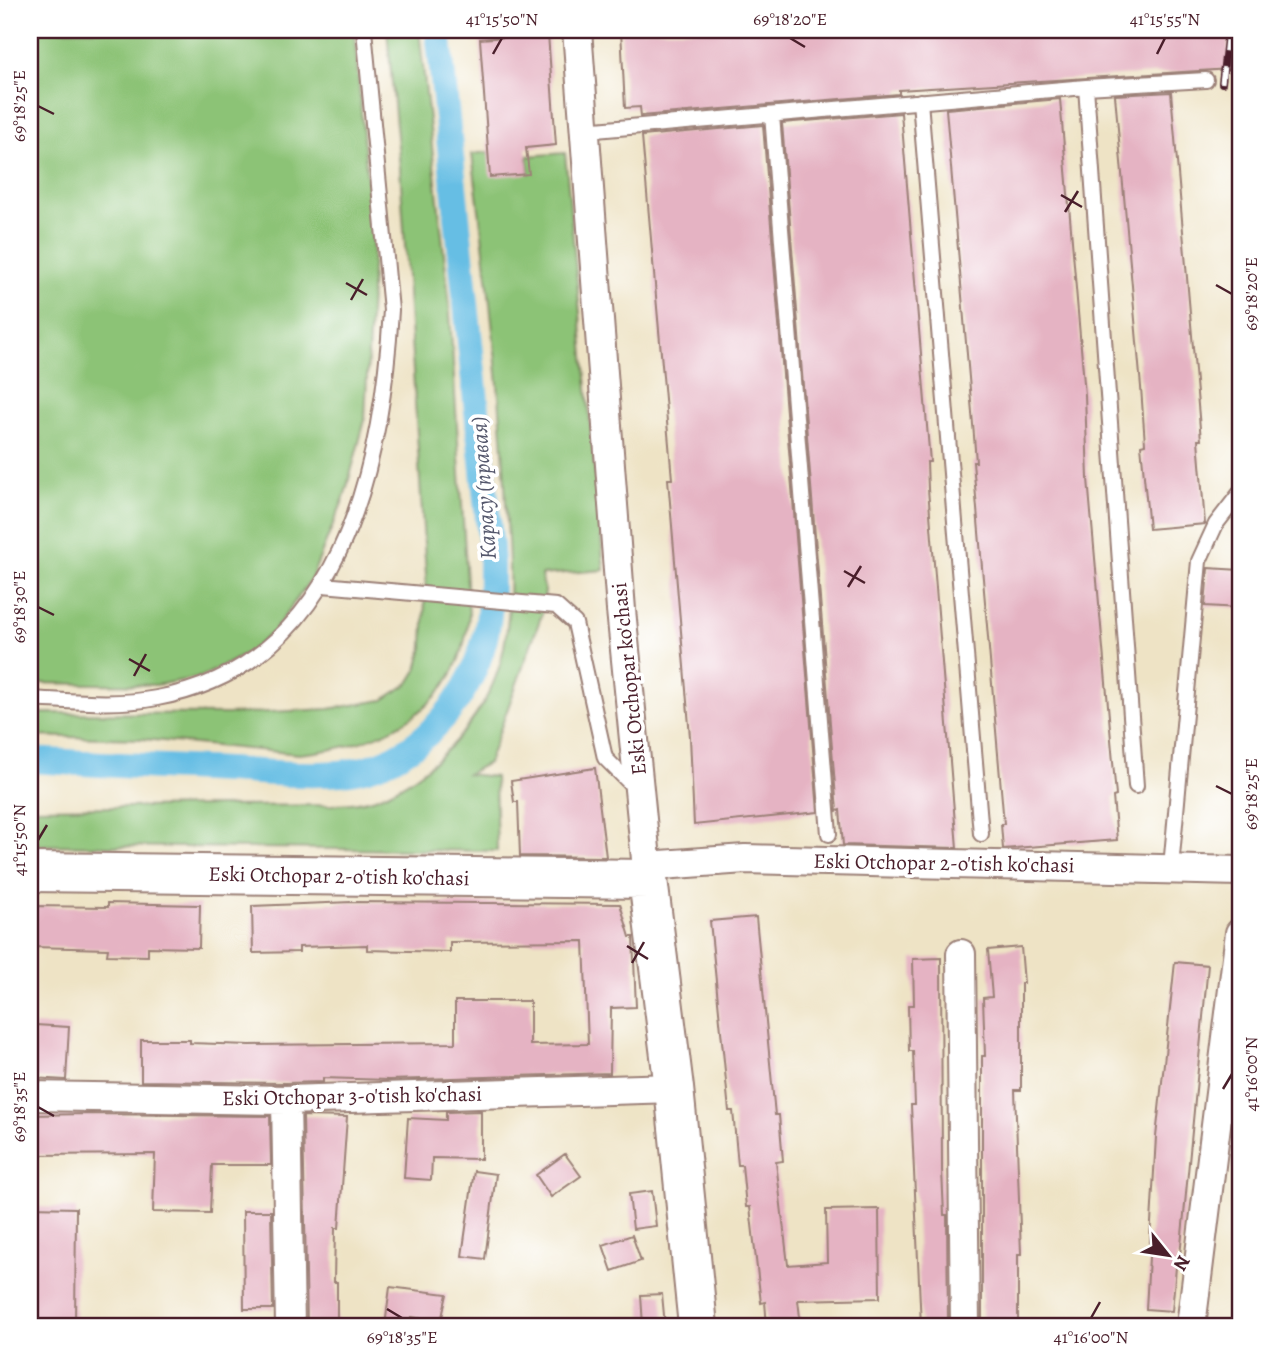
<svg xmlns="http://www.w3.org/2000/svg" width="1270" height="1356" font-family="Alegreya,serif">
  <style>
    .green { fill: #8cc376; stroke: #6b7150; stroke-width: 2 }
    .lines { fill: none; stroke-linecap: round; stroke-linejoin: round }
    .canal { stroke: #66bee4; stroke-width: 26 }
    .building { fill: #e5b3c3 }
    .lane-casing { stroke: #9c8178; stroke-width: 18 }
    .street-casing { stroke: #9c8178; stroke-width: 32 }
    .secondary-casing { stroke: #9c8178; stroke-width: 42 }
    .lane { stroke: #fff; stroke-width: 14 }
    .street { stroke: #fff; stroke-width: 28 }
    .secondary { stroke: #fff; stroke-width: 38 }
    .rail-casing { stroke: #4a1f2b; stroke-width: 8 }
    .rail { stroke: #fff; stroke-width: 5; stroke-dasharray: 16; stroke-linecap: butt }
    .ticks { fill: none; stroke: #4a1f2b; stroke-width: 2.5 }
    .labels { text-anchor: middle; stroke-width: 7; stroke-linejoin: round; paint-order: stroke }
    .street-label { font-size: 21px; fill: #4a1f2b; stroke: #fff }
    .water-label { font-size: 23px; font-style: italic; fill: #54576c; stroke: #fff }
    .neatline { fill: none; stroke: #4a1f2b; stroke-width: 2.5 }
    .ticks-label { font-size: 18px; text-anchor: middle; fill: #4a1f2b }
  </style>
  <rect width="100%" height="100%" fill="#fff"/>
  <filter id="ink" filterUnits="userSpaceOnUse"><feTurbulence type="fractalNoise" baseFrequency=".0143" numOctaves="2"/><feDisplacementMap in="SourceGraphic" scale="14" xChannelSelector="R" yChannelSelector="G"/><feConvolveMatrix kernelMatrix="1 2 1 2 8 2 1 2 1" color-interpolation-filters="sRGB"/></filter>
  <filter id="wash" filterUnits="userSpaceOnUse"><feTurbulence type="fractalNoise" baseFrequency=".00686" numOctaves="4" result="noise"/><feDisplacementMap in="SourceGraphic" scale="28" xChannelSelector="R" yChannelSelector="G"/><feGaussianBlur stdDeviation="1.57" result="paint"/><feColorMatrix in="noise" values="0 0 0 0 0 0 0 0 0 0 0 0 0 0 0 0 0 1.4 0 .05"/><feComposite in="paint" operator="in"/></filter>
  <g filter="url(#wash)">
    <rect width="100%" height="100%" fill="#eee3c5"/>
    <path class="green" d="M30,30H354L373,248L365,420L344,498L311,579L273,632L248,653L201,677L156,685L30,683Z
      M387,30H419L449,299L469,615C461,709 383,746 299,754L143,739L30,736V713L228,714L329,709L383,700L409,683L417,670L423,647L426,575L400,168Z
      M488,152L529,173L527,156L565,153L604,570L541,575L545,591L542,614L488,763L467,774L495,777L497,851L30,845V808L332,805C347,803 364,803 378,797C432,775 484,720 500,664C514,615 509,558 506,506C501,388 487,271 472,154Z"/>
    <g class="lines">
      <path class="canal" d="M30,760C95,764 161,767 227,770C267,772 309,777 349,772C417,762 469,702 485,638C492,609 491,578 491,548L438,30"/>
    </g>
    <g id="blocks">
      <path class="building" d="M621,30H1227L1230,69L899,90V94L641,116L640,107L625,108Z
        M548,34L556,145L526,148L529,174L490,177L480,39Z
        M1171,92L1201,440H1198L1205,524L1149,529L1141,445L1145,444L1141,387L1115,95Z
        M1060,99L1085,395L1088,479L1116,796L1113,797L1117,840L1003,849L1001,824H1004L973,462H976L974,436L946,109Z
        M901,113L930,462H927L928,489L957,848L843,845L840,810L837,811L782,123Z
        M763,125L818,812L694,825L690,737L668,479H672L642,136Z
        M1208,568L1240,570V608L1205,606Z
        M595,768L606,857L520,856L518,802H514L511,781Z
        M352,902L620,904L630,937H633L636,1007L611,1008L610,1073L389,1080L323,1078V1082L286,1083L141,1081V1040H190V1043L250,1045L455,1043V1001H530V1045L588,1044L584,941L450,942V952L367,950V945L299,947V952L253,953L252,906Z
        M108,903L200,905L199,948L148,947V956L107,955L108,949L33,947V906L108,907Z
        M756,917L775,1115H779L783,1161L776,1162L788,1265L827,1262L826,1210L879,1209L880,1298L798,1300L801,1326H767L765,1302L761,1303L750,1207H746L742,1165H738L733,1111H729L710,921Z
        M1021,947L1024,983H1021V1090H1015L1021,1254H1018V1326H982V1056H985L983,998L992,997L988,950Z
        M941,958L942,1170L944,1215H947L948,1326H921L911,1105H915L913,1051H909L908,1005H914L913,959Z
        M1175,962L1208,965L1180,1256H1177L1172,1311L1146,1309L1156,1137Z
        M35,1025L69,1027L66,1080L32,1078Z
        M481,1111V1159L432,1158L431,1180L404,1178L408,1118L446,1120V1112Z
        M88,1114L270,1116L271,1165H212L210,1213L153,1212L155,1154L30,1155V1115Z
        M303,1116L347,1117L339,1228H335L334,1282H337V1326H307Z
        M565,1154L581,1176L551,1197L536,1175Z
        M474,1171L496,1174L485,1259L462,1256Z
        M652,1191L656,1226L633,1229L629,1194Z
        M30,1207L76,1208L75,1326H30Z
        M243,1211H271L273,1309H244Z
        M632,1235L641,1261L612,1271L603,1245Z
        M390,1287L447,1294L441,1322L411,1317L410,1326H385Z
        M662,1294L665,1326H643L641,1295Z"/>
    </g>
  </g>
  <g filter="url(#ink)">
    <use href="#blocks" fill-opacity="0" stroke="#9c8178" stroke-width="2"/>
    <g class="lines">
      <defs>
        <path id="lane" d="M1086,87L1206,80
          M920,101L981,834
          M772,115L829,834
          M584,131L1086,87L1136,786
          M323,585L556,606L575,623L605,758L637,790
          M30,699C72,701 115,706 157,698C340,665 382,469 391,310L364,30
          M1171,867L1199,561L1216,524L1240,493"/>
        <path id="street" d="M577,30L621,610L648,879
          M647,866L745,859L1240,871
          M961,954L965,1326
          M30,1096L286,1100L674,1088
          M286,1100L290,1326
          M1191,1326L1240,933"/>
        <path id="secondary" d="M30,872L648,879L674,1088L698,1326"/>
      </defs>
      <use href="#lane" class="lane-casing"/>
      <use href="#street" class="street-casing"/>
      <use href="#secondary" class="secondary-casing"/>
      <use href="#lane" class="lane"/>
      <use href="#street" class="street"/>
      <use href="#secondary" class="secondary"/>
      <defs>
        <path id="rail" d="M1222,83L1228,30"/>
      </defs>
      <use href="#rail" class="rail-casing"/>
      <use href="#rail" class="rail"/>
    </g>
  </g>
  <path class="ticks" d="M790,38L805,47M493,54L502,38M1157,54L1165,38M38,106L54,114M1061,195L1082,207M1065,212L1078,191M346,283L367,295M1216,285L1232,294M351,300L363,279M844,571L865,583M848,587L861,566M38,607L54,615M129,659L150,671M134,676L146,654M1216,786L1232,794M38,840L47,825M627,946L648,959M632,963L644,942M1223,1089L1232,1074M38,1107L54,1116M387,1309L402,1318M1091,1318L1100,1302"/>
  <g class="labels">
    <g class="street-label">
      <text transform="translate(629 679) rotate(-96)" y="7">Eski Otchopar ko'chasi</text>
      <text transform="translate(944 863) rotate(1)" y="7">Eski Otchopar 2-o'tish ko'chasi</text>
      <text transform="translate(339 876) rotate(1)" y="7">Eski Otchopar 2-o'tish ko'chasi</text>
      <text transform="translate(352 1096) rotate(-1)" y="7">Eski Otchopar 3-o'tish ko'chasi</text>
    </g>
    <g class="water-label">
      <text transform="translate(483 488) rotate(-94)" y="8">Карасу (правая)</text>
    </g>
  </g>
  <rect width="1270" height="1356" fill="none" stroke="#fff" stroke-width="77"/>
  <g transform="translate(1168 1255) rotate(120)" stroke="#ffffff" stroke-width="5" paint-order="stroke">
  <path d="M0-5L12 26L0 18L-12 26Z" fill="#4a1f2b"/>
  <text y="-10" font-size="19" font-weight="bold" text-anchor="middle" fill="#4a1f2b">N</text>
  </g>
  <rect x="38" y="38" width="1194" height="1280" class="neatline"/>
  <g class="ticks-label">
    <text x="502" y="25">41°15'50"N</text>
    <text x="790" y="25">69°18'20"E</text>
    <text x="1165" y="25">41°15'55"N</text>
    <text transform="translate(19 106) rotate(-90)" y="6">69°18'25"E</text>
    <text transform="translate(1251 294) rotate(-90)" y="6">69°18'20"E</text>
    <text transform="translate(19 607) rotate(-90)" y="6">69°18'30"E</text>
    <text transform="translate(1251 794) rotate(-90)" y="6">69°18'25"E</text>
    <text transform="translate(19 840) rotate(-90)" y="6">41°15'50"N</text>
    <text transform="translate(1251 1074) rotate(-90)" y="6">41°16'00"N</text>
    <text transform="translate(19 1107) rotate(-90)" y="6">69°18'35"E</text>
    <text x="402" y="1343">69°18'35"E</text>
    <text x="1091" y="1343">41°16'00"N</text>
  </g>
</svg>
